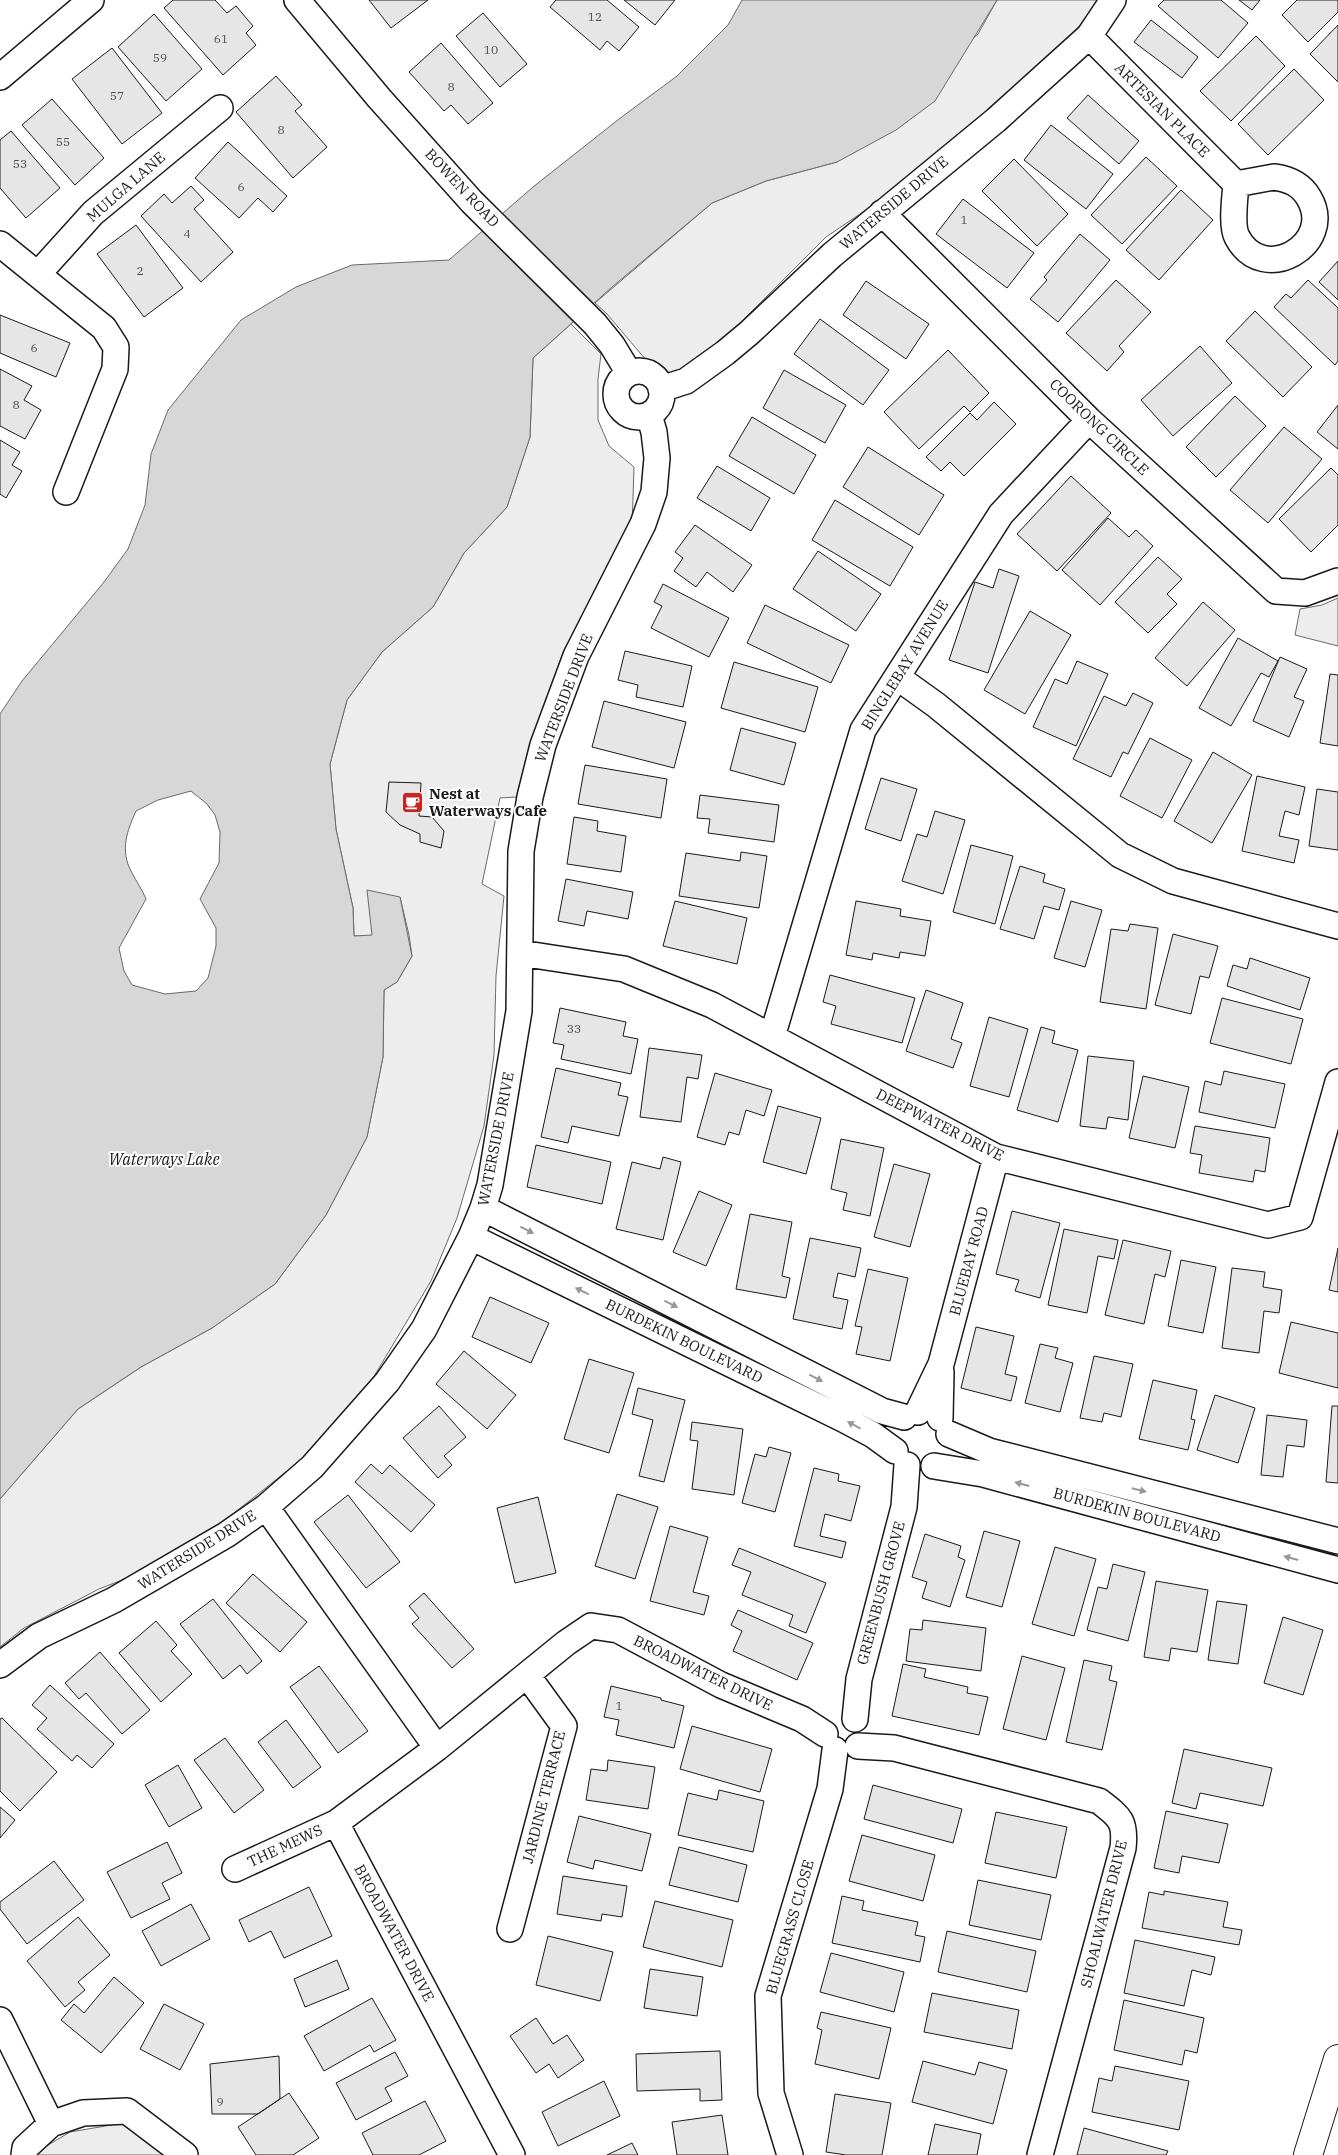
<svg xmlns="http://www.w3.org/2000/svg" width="1338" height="2155" font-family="'IBM Plex Serif',serif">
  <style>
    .built { fill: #ededed; stroke: #6a6a6a }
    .water { fill: #d7d7d7; stroke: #6a6a6a; fill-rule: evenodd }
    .building { fill: #e6e6e6; stroke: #1a1a1a }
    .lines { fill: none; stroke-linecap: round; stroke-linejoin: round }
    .minor-casing { stroke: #1a1a1a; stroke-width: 28 }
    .major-casing { stroke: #1a1a1a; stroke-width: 30 }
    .minor { stroke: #fff; stroke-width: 25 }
    .major { stroke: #fff; stroke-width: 28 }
    .oneway { fill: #989898 }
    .labels { text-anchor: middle; stroke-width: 4; stroke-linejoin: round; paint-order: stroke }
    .number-label { font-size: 12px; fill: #4d4d4d }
    .street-label { font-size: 15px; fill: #1a1a1a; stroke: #fff }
    .poi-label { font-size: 15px; font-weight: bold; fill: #1a1a1a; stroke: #fff; text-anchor: start }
    .water-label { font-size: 16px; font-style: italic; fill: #1a1a1a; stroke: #fff }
  </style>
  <rect width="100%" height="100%" fill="#fff"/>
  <path class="built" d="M997,0H1099L1077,29L1018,86L894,191L826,237L750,313L722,345L678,374L667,372L646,360L607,314L595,303L712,203L766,181L837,162L978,34Z
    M571,324L601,354L598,379V420L609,446L634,467L632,530L564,650L532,739L517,797L500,798L482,884L504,896L496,976L494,1055L484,1126L457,1218L431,1281L373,1378L306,1456L229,1517L168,1562L99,1589L24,1628L0,1647V1499L78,1409L141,1367L212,1328L275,1284L326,1215L367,1137L383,1057L384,990L397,982L412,956L409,935L400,897L372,936H354L353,908L336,829L330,764L347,700L382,652L433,607L464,553L507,507L530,437L533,358Z
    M1338,598V646L1295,635L1300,609L1322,605Z
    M129,2122L171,2155H37L38,2151L70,2132Z"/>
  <path class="water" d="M742,0H997L935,101L896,130L837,162L766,181L712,203L612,287L533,358L530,437L507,507L464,553L433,607L382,652L347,700L330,764L336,829L353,908L354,936L372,935L367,890L400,897L412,956L397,982L384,990L383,1057L367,1137L326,1215L275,1284L212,1328L141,1367L78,1409L0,1499V714L22,681L104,582L128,549L145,505L151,454L168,410L241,320L296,287L352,265L449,260L533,187L619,119L677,76L728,25ZM191,791L207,804L215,815L220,832L219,863L200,899L216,928V946L208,978L196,991L165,994L132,985L124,971L119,948L146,899C142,889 136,881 131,871C120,850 127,831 136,811L158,800Z"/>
  <path class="building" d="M173,0H215L227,13L236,6L253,26L246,33L256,45L223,75L164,8Z
    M369,0H428L391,28Z
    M556,0H607L639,27L619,51L607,41L600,50L550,7Z
    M624,0H675L655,25Z
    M1164,0H1221L1248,23L1218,58L1158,6Z
    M1239,0H1260L1252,10Z
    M1297,0H1338V12L1308,42L1282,15Z
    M483,13L527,64L500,87L456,36Z
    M154,14L202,69L166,101L118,47Z
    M1151,20L1198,57L1182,78L1134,42Z
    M1338,25V82L1310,54Z
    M1256,36L1285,66L1231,121L1200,91Z
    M441,43L493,103L468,124L451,105L444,111L409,72Z
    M112,48L162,113L122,144L72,79Z
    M1294,69L1324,100L1268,155L1238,124Z
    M276,76L302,105L295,111L327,147L293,178L236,112Z
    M1088,95L1139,141L1119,164L1067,118Z
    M52,99L104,158L75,185L22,125Z
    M1051,125L1113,174L1086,209L1024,160Z
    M11,131L60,188L26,218L0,188V140Z
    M228,142L287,196L273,212L258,198L239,218L195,178Z
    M1146,157L1177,186L1122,244L1091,215Z
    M1014,159L1068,214L1037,246L982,191Z
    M191,186L204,200L194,209L233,252L201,282L141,216L164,194L172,203Z
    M1181,190L1213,220L1159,280L1126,250Z
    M963,199L1034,253L1007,288L936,234Z
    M136,225L183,288L144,317L97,254Z
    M1080,234L1110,260L1058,322L1030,299L1047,280L1044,277Z
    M1338,261V300L1319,282Z
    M1116,280L1151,312L1119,346L1124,352L1107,371L1066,333Z
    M1308,280L1338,308V361L1335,365L1274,307L1286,294L1291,298Z
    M866,281L929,324L906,359L843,315Z
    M1255,311L1312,367L1283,397L1226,341Z
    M0,315L70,343L56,377L0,353Z
    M820,319L889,370L863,405L794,354Z
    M1200,346L1232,383L1173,436L1141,400Z
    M948,350L989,393L970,412L964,406L919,449L884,412Z
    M0,369L32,386L24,400L41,410L25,439L0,426Z
    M784,370L846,405L825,443L763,408Z
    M1235,396L1266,426L1216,477L1186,447Z
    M994,402L1016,424L964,476L950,462L941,471L926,457L970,413L977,420Z
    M1338,405V449L1317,432Z
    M752,417L816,455L794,494L729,456Z
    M1284,427L1322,459L1268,523L1230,490Z
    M0,440L20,452L12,465L22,471L6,498L0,494Z
    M868,447L944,495L919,535L843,487Z
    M717,466L770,498L751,531L697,498Z
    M1331,468L1338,475V525L1311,552L1279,519Z
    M1071,476L1111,513L1057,571L1017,534Z
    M835,500L913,547L890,586L812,540Z
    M1108,518L1129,537L1136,530L1153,546L1100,605L1062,570Z
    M695,525L752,565L733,592L707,572L696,587L674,571L683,558L675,552Z
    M818,551L881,594L856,631L793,589Z
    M1158,557L1182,579L1167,594L1177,604L1148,633L1115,602Z
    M999,569L1019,576L988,673L949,660L975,582L993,588Z
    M663,584L729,618L709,657L651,628L662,606L654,602Z
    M1203,602L1235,630L1187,686L1155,658Z
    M765,605L849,645L831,683L747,643Z
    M1030,611L1071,635L1025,714L984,690Z
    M1238,638L1278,661L1269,677L1261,673L1231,726L1199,708Z
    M625,651L692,666L683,707L636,697L638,685L618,680Z
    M1280,657L1307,669L1294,697L1304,701L1289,737L1253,721Z
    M1077,661L1108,674L1076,746L1033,727L1055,679L1067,684Z
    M734,662L818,687L805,732L721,708Z
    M1330,674L1338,675V746L1320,743Z
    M1133,693L1153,703L1128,754L1123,752L1111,777L1073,759L1104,696L1126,706Z
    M604,701L686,722L674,768L592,747Z
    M741,728L796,743L784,785L730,770Z
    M1150,738L1192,760L1162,818L1120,796Z
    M1213,752L1252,775L1212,843L1174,821Z
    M585,765L667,779L661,818L578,804Z
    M1257,776L1305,787L1299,815L1285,811L1279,836L1299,840L1294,863L1242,851Z
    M881,778L917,789L901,841L865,829Z
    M389,782L421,783L419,816L432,817L444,831L441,848L420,842V834L400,825L386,812Z
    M1317,789L1338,792V850L1309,846Z
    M700,795L779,805L774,842L708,833L710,819L697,818Z
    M935,811L965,820L943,894L902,881L917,834L927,837Z
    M574,817L598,821L597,831L626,836L621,872L567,864Z
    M971,845L1013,856L995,924L953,912Z
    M741,852L767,856L759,908L679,896L686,853L740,861Z
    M1020,866L1045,874L1043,882L1065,889L1059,910L1044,906L1034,939L1000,929Z
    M566,879L633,892L628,919L587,911L584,926L558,921Z
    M675,901L747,918L737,964L663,946Z
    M856,901L901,909L900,916L931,921L925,956L900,952L899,958L873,953L872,960L846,955Z
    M1071,901L1102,910L1085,967L1054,958Z
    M1130,924L1158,928L1146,1009L1100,1002L1111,929L1128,931Z
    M1173,934L1218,946L1209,978L1200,976L1191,1014L1155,1005Z
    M1250,958L1310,978L1300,1010L1227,986L1233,965L1247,969Z
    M830,975L915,998L902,1043L831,1024L836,1006L823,1002Z
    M926,990L963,1003L951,1039L962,1043L953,1068L906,1051Z
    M1222,998L1303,1019L1291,1064L1210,1043Z
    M560,1008L626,1022L623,1036L638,1039L631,1074L561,1059L564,1045L553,1043Z
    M989,1017L1028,1029L1009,1097L970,1086Z
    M1041,1027L1055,1031L1052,1043L1078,1050L1058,1122L1017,1110Z
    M649,1048L702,1055L698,1079L687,1077L681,1122L640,1117Z
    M1088,1056L1134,1061L1128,1120L1108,1117L1106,1129L1080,1126Z
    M556,1068L621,1083L618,1095L628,1097L619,1136L572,1126L568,1143L541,1137Z
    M1224,1071L1285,1084L1275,1128L1199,1112L1205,1081L1221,1085Z
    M715,1073L772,1090L764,1116L746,1110L739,1135L729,1132L725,1145L697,1137Z
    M1143,1076L1189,1087L1175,1148L1129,1138Z
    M778,1106L821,1118L806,1174L763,1162Z
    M1195,1126L1270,1138L1265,1172L1255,1170L1253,1182L1199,1173L1202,1155L1190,1153Z
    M841,1139L884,1148L870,1216L843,1210L847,1193L831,1189Z
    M536,1145L611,1162L602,1204L527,1187Z
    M663,1157L681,1162L663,1240L616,1229L632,1162L660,1169Z
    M894,1164L930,1174L910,1247L874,1237Z
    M699,1191L732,1205L706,1266L673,1252Z
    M1012,1211L1060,1223L1040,1298L1015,1291L1019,1280L996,1274Z
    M750,1214L792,1222L782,1276L790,1278L786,1298L736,1289Z
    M1064,1229L1118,1240L1114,1259L1098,1256L1087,1313L1048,1305Z
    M810,1238L861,1248L855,1277L838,1273L833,1297L848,1300L842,1329L793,1319Z
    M1123,1240L1171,1251L1165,1277L1155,1274L1144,1324L1105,1315Z
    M1338,1248V1292L1329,1290Z
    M1181,1260L1216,1267L1203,1333L1168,1326Z
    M1232,1268L1265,1272L1263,1287L1282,1290L1279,1313L1264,1311L1259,1353L1222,1348Z
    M868,1269L908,1278L890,1361L856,1354L862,1327L855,1326Z
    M490,1297L549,1323L531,1363L472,1337Z
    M1291,1322L1338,1333V1388L1279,1373Z
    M976,1327L1014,1336L1005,1374L1017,1377L1011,1401L961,1388Z
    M1040,1344L1058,1348L1055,1358L1073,1363L1060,1412L1025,1403Z
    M464,1351L516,1395L487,1429L436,1384Z
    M1094,1356L1133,1364L1121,1417L1104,1413L1102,1422L1080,1418Z
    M589,1359L634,1373L609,1453L564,1439Z
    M1153,1380L1197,1390L1191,1419L1195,1420L1188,1450L1139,1439Z
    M638,1388L685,1400L664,1482L639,1476L653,1420L632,1414Z
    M1215,1395L1255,1408L1238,1463L1197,1450Z
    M439,1406L466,1437L444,1456L452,1465L438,1478L403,1438Z
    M1332,1406H1338V1483L1326,1482Z
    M1267,1415L1307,1420L1304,1447L1287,1445L1283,1477L1261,1475Z
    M692,1422L743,1429L734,1495L692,1489L698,1441L690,1440Z
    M769,1447L791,1453L775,1512L742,1503L755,1454L766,1457Z
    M371,1464L382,1474L390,1465L435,1505L411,1532L355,1482Z
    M814,1468L839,1474L838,1481L860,1486L851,1521L825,1514L820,1536L846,1542L842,1558L794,1546Z
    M617,1494L658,1507L635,1579L595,1566Z
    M348,1495L400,1562L366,1588L314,1522Z
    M538,1497L556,1573L515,1583L497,1508Z
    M670,1526L708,1537L693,1592L709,1596L704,1615L650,1601Z
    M984,1531L1020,1541L1002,1607L966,1597Z
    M925,1534L961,1546L958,1557L965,1560L950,1607L922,1598L927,1582L912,1577Z
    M1055,1547L1096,1559L1074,1636L1032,1624Z
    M739,1548L826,1583L806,1633L789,1626L793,1615L742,1595L751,1572L732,1565Z
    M1113,1564L1145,1572L1128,1641L1087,1630L1098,1587L1107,1589Z
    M253,1574L307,1622L280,1652L226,1603Z
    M1156,1581L1208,1590L1197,1652L1171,1648L1169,1661L1144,1657Z
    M424,1593L474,1649L452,1668L412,1624L419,1618L409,1606Z
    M213,1599L262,1661L247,1674L240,1665L223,1679L180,1624Z
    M1217,1601L1247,1605L1238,1664L1208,1660Z
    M738,1610L813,1643L797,1680L733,1651L742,1631L731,1625Z
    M1283,1617L1323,1630L1303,1695L1264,1683Z
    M923,1620L986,1628L981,1671L906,1661L910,1629L922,1630Z
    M156,1621L177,1645L171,1651L192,1674L161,1702L119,1653Z
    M100,1652L150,1710L122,1734L86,1693L79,1699L65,1683Z
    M1022,1656L1065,1668L1046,1740L1003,1729Z
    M1084,1660L1112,1666L1109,1680L1117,1682L1102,1750L1066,1742Z
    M903,1664L926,1669L924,1677L968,1687L967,1693L988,1697L979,1735L892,1716Z
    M319,1666L368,1731L338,1753L290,1687Z
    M50,1685L114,1744L92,1768L77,1755L72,1761L37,1729L47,1718L32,1705Z
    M611,1686L661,1698V1700L684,1706L674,1748L616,1735L619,1720L604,1717Z
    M2,1718L57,1772L20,1811L0,1791V1719Z
    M286,1720L321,1767L293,1788L258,1742Z
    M692,1726L772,1749L760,1792L680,1769Z
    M225,1738L264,1790L234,1813L194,1760Z
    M1184,1749L1272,1768L1263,1806L1200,1793L1196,1809L1172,1803Z
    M608,1760L655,1767L648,1809L586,1800L591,1769L607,1771Z
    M178,1765L202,1808L169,1827L145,1785Z
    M873,1785L962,1809L953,1843L864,1819Z
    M719,1790L764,1801L753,1852L678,1835L688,1793L717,1800Z
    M0,1807L15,1820L0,1838Z
    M1166,1811L1228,1824L1219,1863L1182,1856L1179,1873L1154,1868Z
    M996,1812L1067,1827L1056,1878L985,1863Z
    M579,1816L651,1834L642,1871L595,1860L593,1869L567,1862Z
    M862,1835L935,1855L923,1901L849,1881Z
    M167,1842L182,1873L162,1883L170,1899L131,1918L107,1872Z
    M679,1847L747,1865L738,1902L669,1885Z
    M54,1861L84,1900L27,1944L0,1909V1902Z
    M563,1876L627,1886L622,1917L602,1914L601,1921L557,1914Z
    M978,1880L1051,1895L1041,1940L969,1925Z
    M309,1887L332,1936L284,1958L271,1931L249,1942L239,1920Z
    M1164,1891L1228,1902L1223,1927L1242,1930L1239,1945L1142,1928L1149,1892L1164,1895Z
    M842,1896L864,1901L862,1910L918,1922L915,1935L925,1937L920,1962L832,1943Z
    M655,1901L733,1920L722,1967L643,1947Z
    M191,1904L210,1939L161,1966L142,1931Z
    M78,1917L110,1955L78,1982L85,1990L65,2007L27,1961Z
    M947,1931L1036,1951L1027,1992L938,1972Z
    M548,1936L613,1952L600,2001L536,1985Z
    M1135,1940L1215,1957L1211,1975L1192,1970L1184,2006L1124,1993Z
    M831,1953L904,1972L894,2012L820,1992Z
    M337,1960L349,1989L305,2007L294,1979Z
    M650,1969L703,1977L697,2016L644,2008Z
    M114,1977L144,2003L101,2053L61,2020L74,2004L84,2013Z
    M932,1993L1019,2010L1012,2049L924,2032Z
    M372,1998L396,2040L374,2052L370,2045L324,2071L304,2036Z
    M1124,2000L1204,2018L1197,2053L1185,2050L1182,2065L1114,2050Z
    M164,2004L204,2024L180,2070L140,2049Z
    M821,2012L891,2028L879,2079L815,2064L822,2030L817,2028Z
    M536,2018L553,2044L567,2035L584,2060L558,2078L549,2064L536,2073L510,2036Z
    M720,2051L722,2100L700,2101V2089L637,2091L636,2054Z
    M395,2052L408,2076L385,2088L392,2101L356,2120L336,2083Z
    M279,2056L280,2099L258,2114H212L210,2064Z
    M923,2061L975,2075L979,2062L1007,2070L993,2124L912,2102Z
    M1115,2066L1189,2081L1179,2130L1092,2112L1099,2078L1112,2081Z
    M604,2081L620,2116L558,2146L542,2112Z
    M289,2093L319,2138L293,2155H256L238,2127Z
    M835,2094L891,2103L882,2155H846L826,2152Z
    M425,2101L446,2141L419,2155H373L362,2133Z
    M722,2115L728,2155H677L672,2122Z
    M935,2124L981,2134L977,2155H928Z
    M1084,2128L1168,2151L1166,2155H1077Z
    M632,2143L638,2155H607Z"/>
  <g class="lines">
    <defs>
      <path id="minor" d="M297,0L379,98L472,202L595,324L612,345L629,373
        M1089,36L1236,184
        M0,77L91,0
        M1274,177C1289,179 1301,184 1309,198C1336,244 1263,287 1237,237C1231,226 1235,197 1236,184Z
        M882,213L1089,420L1276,591L1305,593L1338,581
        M0,244L104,328L116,347L115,369L66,492
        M38,274L93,213L220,108
        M616 394a23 23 0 1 1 46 0a23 23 0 1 1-46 0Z
        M661,389L686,381L725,353L749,333L832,255L996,120L1089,36L1113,0
        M897,677L936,705L1120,855L1173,881L1338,926
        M520,953L624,969L712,1005L996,1157L1268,1225L1300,1217L1338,1082
        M772,1037L863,730L1001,514L1089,420
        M483,1208L882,1411L904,1417
        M471,1237L843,1419L873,1435L895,1451
        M918,1412L941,1364L996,1157
        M940,1418L941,1372
        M949,1434L989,1451L1338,1541
        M934,1466L983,1474L1338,1570
        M266,1507L437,1748
        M0,1665L39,1636L114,1600L226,1535L266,1507L312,1467L387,1382L424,1329L471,1237L483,1208L490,1185L519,1011L521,851L530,797L543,745L576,656L643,524L654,492L657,458L654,432L649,415
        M855,1719L859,1679L904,1507L907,1465
        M858,1746L894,1748L1099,1801C1120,1817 1126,1821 1123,1848L1040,2155
        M235,1869L336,1823
        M510,1929L564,1726L527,1675
        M0,2020L51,2124
        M24,2155L25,2148L51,2124L83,2113L127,2111L185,2155
        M512,2155L336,1823L437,1748L566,1643L591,1626L618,1630L721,1685L802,1719L825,1734
        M790,2155L771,2093L768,1996L830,1789L835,1750"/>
      <path id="major" d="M1308,2155L1338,2059"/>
    </defs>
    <use href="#minor" class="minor-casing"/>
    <use href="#major" class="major-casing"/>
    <use href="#minor" class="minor"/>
    <use href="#major" class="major"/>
  </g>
  <defs><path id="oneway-solid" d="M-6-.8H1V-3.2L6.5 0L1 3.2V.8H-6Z" transform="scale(1.25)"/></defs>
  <g class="oneway">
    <use href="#oneway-solid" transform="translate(527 1230) rotate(27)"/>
    <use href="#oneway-solid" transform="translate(582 1291) rotate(-154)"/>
    <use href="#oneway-solid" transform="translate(671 1304) rotate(27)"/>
    <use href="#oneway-solid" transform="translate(816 1378) rotate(27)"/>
    <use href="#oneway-solid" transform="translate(854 1425) rotate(-152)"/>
    <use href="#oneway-solid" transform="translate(1022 1484) rotate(-165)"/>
    <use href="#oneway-solid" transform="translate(1139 1490) rotate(14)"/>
    <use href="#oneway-solid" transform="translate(1291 1558) rotate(-165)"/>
  </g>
  <defs>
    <symbol id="cafe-square" viewBox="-11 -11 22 22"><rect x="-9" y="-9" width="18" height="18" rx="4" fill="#c62828" stroke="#fff"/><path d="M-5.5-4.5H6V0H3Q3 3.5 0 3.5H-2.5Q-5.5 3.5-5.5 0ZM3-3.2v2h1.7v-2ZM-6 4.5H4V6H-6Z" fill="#fff"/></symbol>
  </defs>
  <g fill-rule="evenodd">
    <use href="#cafe-square" x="400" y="790" width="25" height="25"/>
  </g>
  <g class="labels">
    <g class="number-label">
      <text x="595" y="21">12</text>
      <text x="221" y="43">61</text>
      <text x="491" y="54">10</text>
      <text x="160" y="62">59</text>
      <text x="451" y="91">8</text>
      <text x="117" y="100">57</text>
      <text x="281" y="134">8</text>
      <text x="63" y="146">55</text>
      <text x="20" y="168">53</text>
      <text x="241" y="191">6</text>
      <text x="964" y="224">1</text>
      <text x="187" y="238">4</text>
      <text x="140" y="275">2</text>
      <text x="34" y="352">6</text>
      <text x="16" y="409">8</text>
      <text x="574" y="1033">33</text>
      <text x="619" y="1710">1</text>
      <text x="220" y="2106">9</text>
    </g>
    <g class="street-label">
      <text transform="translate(1162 110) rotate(45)" y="5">ARTESIAN PLACE</text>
      <text transform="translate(126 187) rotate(-41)" y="5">MULGA LANE</text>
      <text transform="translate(462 188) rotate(47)" y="5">BOWEN ROAD</text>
      <text transform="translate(894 203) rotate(-40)" y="5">WATERSIDE DRIVE</text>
      <text transform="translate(1099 427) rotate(44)" y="5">COORONG CIRCLE</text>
      <text transform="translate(905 665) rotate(-58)" y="5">BINGLEBAY AVENUE</text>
      <text transform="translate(564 698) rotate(-69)" y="5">WATERSIDE DRIVE</text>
      <text transform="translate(940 1125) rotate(27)" y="5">DEEPWATER DRIVE</text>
      <text transform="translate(496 1139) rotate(-79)" y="5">WATERSIDE DRIVE</text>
      <text transform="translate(969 1261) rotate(-75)" y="5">BLUEBAY ROAD</text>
      <text transform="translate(684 1341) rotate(26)" y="5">BURDEKIN BOULEVARD</text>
      <text transform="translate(1137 1515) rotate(15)" y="5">BURDEKIN BOULEVARD</text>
      <text transform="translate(197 1550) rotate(-32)" y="5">WATERSIDE DRIVE</text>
      <text transform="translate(881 1593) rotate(-75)" y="5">GREENBUSH GROVE</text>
      <text transform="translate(703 1673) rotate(26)" y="5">BROADWATER DRIVE</text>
      <text transform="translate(544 1797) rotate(-76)" y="5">JARDINE TERRACE</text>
      <text transform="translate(285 1846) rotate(-25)" y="5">THE MEWS</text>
      <text transform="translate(1104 1914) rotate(-76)" y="5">SHOALWATER DRIVE</text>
      <text transform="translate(790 1927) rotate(-74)" y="5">BLUEGRASS CLOSE</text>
      <text transform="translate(394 1933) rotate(62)" y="5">BROADWATER DRIVE</text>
    </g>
    <g class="poi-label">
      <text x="429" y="799">Nest at<tspan x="429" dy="17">Waterways Cafe</tspan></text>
    </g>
    <g class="water-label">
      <text x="164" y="1165">Waterways Lake</text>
    </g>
  </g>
</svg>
